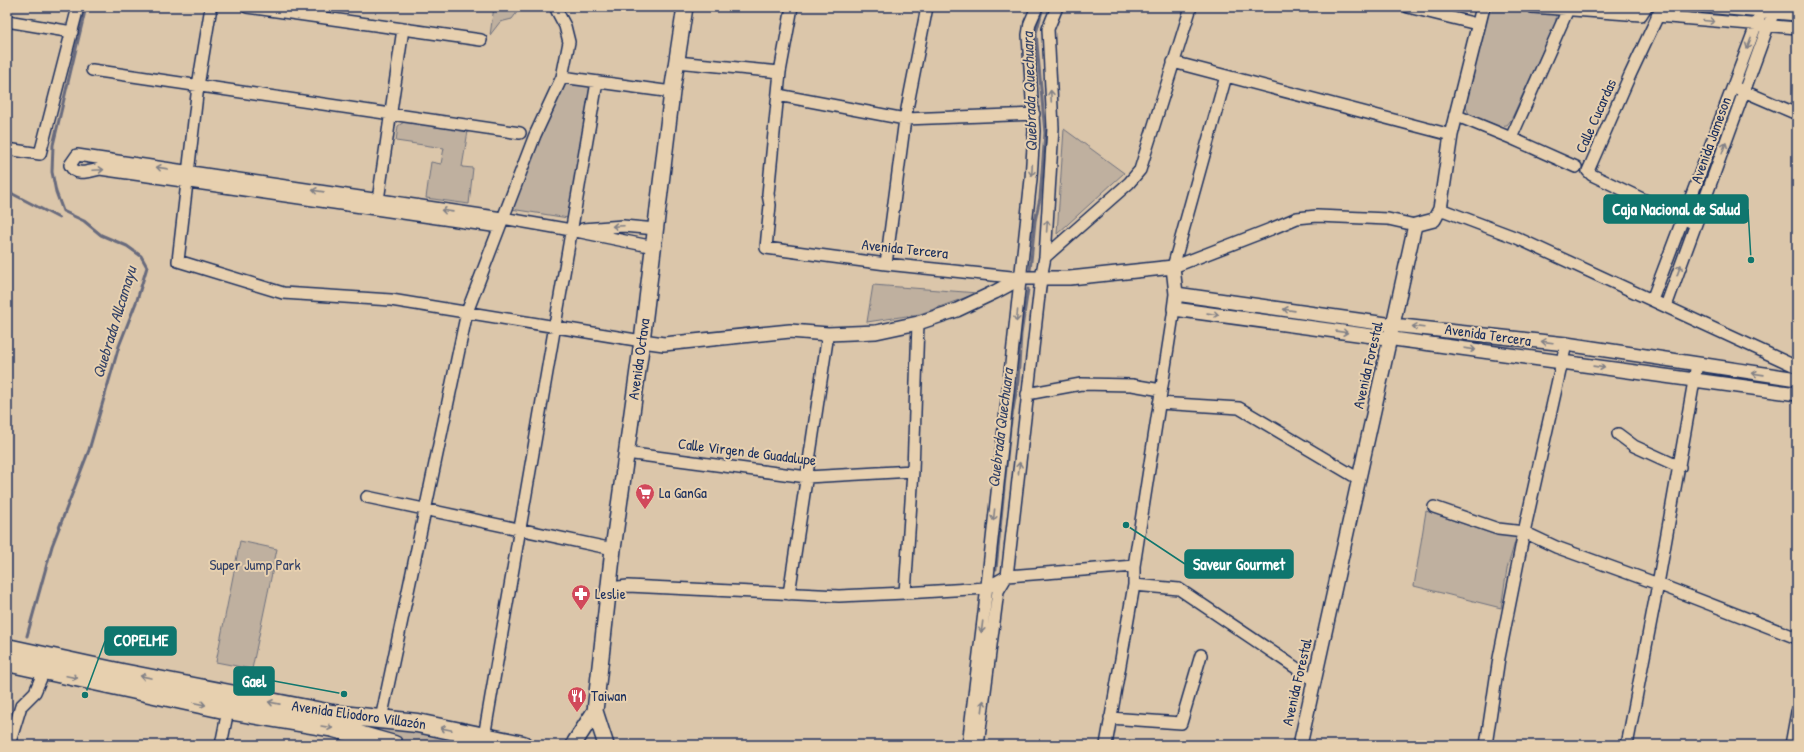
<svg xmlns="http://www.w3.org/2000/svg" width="1804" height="752" font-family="'Patrick Hand',sans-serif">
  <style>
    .green { fill: #bfb09f; stroke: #6d707e }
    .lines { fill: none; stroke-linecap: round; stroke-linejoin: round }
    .stream { stroke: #676b7d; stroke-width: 3 }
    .minor-casing { stroke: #1b2f5e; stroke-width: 14 }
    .tertiary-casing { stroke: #1b2f5e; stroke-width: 16 }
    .secondary-casing { stroke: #1b2f5e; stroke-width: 18 }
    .trunk-casing { stroke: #1b2f5e; stroke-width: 21 }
    .minor { stroke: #e7d0af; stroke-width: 11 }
    .tertiary { stroke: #e7d0af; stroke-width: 13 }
    .secondary { stroke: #e7d0af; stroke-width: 15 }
    .trunk { stroke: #e7d0af; stroke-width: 18 }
    .oneway { stroke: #818086 }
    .labels { text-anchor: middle; stroke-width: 4; stroke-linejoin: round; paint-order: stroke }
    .street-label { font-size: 15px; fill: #1b2f5e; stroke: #e7d0af }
    .poi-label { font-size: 15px; fill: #1b2f5e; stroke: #e7d0af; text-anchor: start }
    .park-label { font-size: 15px; fill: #344268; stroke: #e7d0af }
    .water-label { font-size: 16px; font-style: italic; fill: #344368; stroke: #e7d0af }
    .leader { fill: none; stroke: #0f766e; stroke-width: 1.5 }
    .callout-dot { fill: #0f766e; stroke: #e7d0af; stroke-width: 1.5 }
    .callout { fill: #0f766e; stroke: #0f766e; stroke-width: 1.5 }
    .callout-label { font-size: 16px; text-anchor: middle; font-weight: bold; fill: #fff }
  </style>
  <rect width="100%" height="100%" fill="#dbc6aa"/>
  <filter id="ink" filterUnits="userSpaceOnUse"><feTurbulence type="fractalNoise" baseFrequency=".025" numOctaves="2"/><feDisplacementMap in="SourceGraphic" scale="8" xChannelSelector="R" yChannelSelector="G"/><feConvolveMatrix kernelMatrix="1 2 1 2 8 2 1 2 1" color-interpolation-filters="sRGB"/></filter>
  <g filter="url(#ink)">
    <path class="green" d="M494,7H521L512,19L500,22L490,35Z
      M1493,8L1552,12L1556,16V22L1511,120L1507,125L1498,126L1469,114L1466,107V102L1487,13Z
      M573,82L590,86L568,218L511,209L562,85Z
      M404,122L468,131L462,167L473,168L469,204L426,198L431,162L441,164L444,148L396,141L398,126Z
      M1064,129L1124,173L1057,234Z
      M873,285L978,293L920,314L867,322Z
      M1426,511L1493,534L1517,535L1507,569L1501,608L1414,586Z
      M240,541L277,549L252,669L216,662Z
      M376,724L497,745H411L374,733Z"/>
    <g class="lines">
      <path class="stream" d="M7,191L59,218
        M1030,271L1035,221L1040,198L1045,133L1036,33L1043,7
        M996,569L1010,427L1018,381L1021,334L1028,289
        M27,636L52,546L89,450L119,346L137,300L147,267L141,256L127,246L101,235L84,221L63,211L56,192L52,172L53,145L86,7
        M7,704L11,689"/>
      <defs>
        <path id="minor" d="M211,7L198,86L178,261L283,293L391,300L642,341
          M247,7L481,40
          M792,7L780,72L768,194L770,205L766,248L886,264L1021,278
          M1408,7L1477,24
          M1532,7L1641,15L1646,7
          M1662,7L1630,75L1588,171L1592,175L1691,222
          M1705,7L1797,15
          M1657,16L1797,28
          M7,21L72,32
          M677,62L780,72
          M1173,62L1451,135
          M92,70L520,133
          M562,77L672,92
          M1739,89L1797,114
          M778,95L905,119L1034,114
          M1455,115L1511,138L1576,167
          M1511,138L1569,7
          M7,149L40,154L78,7
          M377,207L403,29
          M1440,209L1517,238L1797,367
          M499,227L100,169C89,171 76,177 70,165L77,155L502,218L571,230L654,247
          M583,229L623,226L656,229
          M1045,257L1129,183L1140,170L1191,7
          M886,264L905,119L927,7
          M1173,267L1271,229L1297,218L1317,216L1388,219L1415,225
          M1173,267L1226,76
          M1652,300L1763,7
          M1666,306L1768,26L1776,7
          M1027,394L1081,384L1132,385L1161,390
          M1159,403L1239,408L1359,479
          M1618,434L1634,446L1680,467
          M626,453L807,477L913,471
          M367,497L613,549
          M1434,507L1498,529L1524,532L1556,547L1658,584L1797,638
          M1134,585L1179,589L1314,680
          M609,588L628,586L839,596L905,593L986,588L1007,576L1134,566
          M905,593L913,471L918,323
          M789,594L828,334
          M1110,718L1181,723L1201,655
          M381,719L467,312L535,135L562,77L569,42L565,26L557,11V7
          M484,737L597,82
          M9,745L21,706L35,692L44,671
          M221,745L228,710
          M968,745L985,604L1031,179L1034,131L1028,35L1030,23L1037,7
          M978,745L998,591L1007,576L1041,278L1045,257L1053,128L1048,29L1057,7
          M1106,745L1134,585V566L1174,309
          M1486,745L1499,658L1524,532L1566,344
          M1627,745L1658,584L1697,364
          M1791,745L1797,712"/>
        <path id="tertiary" d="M1176,294L1393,325L1566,344L1797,379
          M642,341L664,344L790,331L828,334L876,332L918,323L957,310L995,292L1021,278H1070L1173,267L1176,294L1174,309L1797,394
          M1300,745L1415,225L1434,220L1440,209L1451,135L1483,7"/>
        <path id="secondary" d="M595,711L606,745
          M575,742L595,711L613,549L642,341L672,92L685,7"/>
        <path id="trunk" d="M7,648L122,673L332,714L417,723L523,745
          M7,662L228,710L334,728L394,745"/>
      </defs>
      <use href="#minor" class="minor-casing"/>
      <use href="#tertiary" class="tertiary-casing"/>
      <use href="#secondary" class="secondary-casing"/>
      <use href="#trunk" class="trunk-casing"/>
      <use href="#minor" class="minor"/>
      <use href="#tertiary" class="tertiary"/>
      <use href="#secondary" class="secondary"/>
      <use href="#trunk" class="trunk"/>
    </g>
    <defs><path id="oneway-shaft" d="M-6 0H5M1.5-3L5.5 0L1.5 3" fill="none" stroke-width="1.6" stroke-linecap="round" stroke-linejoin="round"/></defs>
    <g class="oneway">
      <use href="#oneway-shaft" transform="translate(1709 21) rotate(5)"/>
      <use href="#oneway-shaft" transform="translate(1749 43) rotate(110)"/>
      <use href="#oneway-shaft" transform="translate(1051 96) rotate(-93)"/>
      <use href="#oneway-shaft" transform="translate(1724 148) rotate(-70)"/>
      <use href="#oneway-shaft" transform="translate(162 168) rotate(-172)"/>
      <use href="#oneway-shaft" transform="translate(98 170) rotate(-3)"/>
      <use href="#oneway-shaft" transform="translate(1032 170) rotate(93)"/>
      <use href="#oneway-shaft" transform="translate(318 191) rotate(-172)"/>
      <use href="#oneway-shaft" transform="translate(447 211) rotate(-172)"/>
      <use href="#oneway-shaft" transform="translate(618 226) rotate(177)"/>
      <use href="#oneway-shaft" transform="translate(1047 226) rotate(-86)"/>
      <use href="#oneway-shaft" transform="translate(1679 270) rotate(-70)"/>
      <use href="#oneway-shaft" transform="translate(1289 310) rotate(-172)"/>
      <use href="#oneway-shaft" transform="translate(1213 314) rotate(8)"/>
      <use href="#oneway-shaft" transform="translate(1017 316) rotate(96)"/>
      <use href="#oneway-shaft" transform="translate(1418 327) rotate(-173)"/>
      <use href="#oneway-shaft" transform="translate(1342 332) rotate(8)"/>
      <use href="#oneway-shaft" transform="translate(1547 342) rotate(-173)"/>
      <use href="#oneway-shaft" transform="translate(1470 349) rotate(8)"/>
      <use href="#oneway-shaft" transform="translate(1599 367) rotate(8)"/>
      <use href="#oneway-shaft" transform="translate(1758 374) rotate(-172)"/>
      <use href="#oneway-shaft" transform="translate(1019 468) rotate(-84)"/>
      <use href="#oneway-shaft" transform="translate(994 515) rotate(96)"/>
      <use href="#oneway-shaft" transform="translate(982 627) rotate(97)"/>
      <use href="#oneway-shaft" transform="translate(72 677) rotate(12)"/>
      <use href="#oneway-shaft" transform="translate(146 677) rotate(-169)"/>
      <use href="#oneway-shaft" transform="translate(274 703) rotate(-169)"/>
      <use href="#oneway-shaft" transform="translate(200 704) rotate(12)"/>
      <use href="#oneway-shaft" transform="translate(983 706) rotate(-83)"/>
      <use href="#oneway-shaft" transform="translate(327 727) rotate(10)"/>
      <use href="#oneway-shaft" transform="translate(446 729) rotate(-168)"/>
    </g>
  </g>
  <defs>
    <symbol id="supermarket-pin" viewBox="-11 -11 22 30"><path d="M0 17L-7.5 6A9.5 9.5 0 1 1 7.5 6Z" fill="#d1495b" stroke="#e7d0af"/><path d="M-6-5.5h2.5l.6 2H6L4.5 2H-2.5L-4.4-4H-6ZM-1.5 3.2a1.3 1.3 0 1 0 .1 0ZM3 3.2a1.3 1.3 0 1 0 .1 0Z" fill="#fff"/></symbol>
    <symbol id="pharmacy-pin" viewBox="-11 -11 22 30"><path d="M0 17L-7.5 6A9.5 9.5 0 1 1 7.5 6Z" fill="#d1495b" stroke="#e7d0af"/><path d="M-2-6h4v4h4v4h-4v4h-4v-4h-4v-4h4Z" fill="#fff"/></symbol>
    <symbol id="restaurant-pin" viewBox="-11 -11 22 30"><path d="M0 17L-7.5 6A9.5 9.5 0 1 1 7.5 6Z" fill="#d1495b" stroke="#e7d0af"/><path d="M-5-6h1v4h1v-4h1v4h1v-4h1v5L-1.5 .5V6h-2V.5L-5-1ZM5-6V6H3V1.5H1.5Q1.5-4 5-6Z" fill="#fff"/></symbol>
  </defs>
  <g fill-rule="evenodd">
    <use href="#supermarket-pin" x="634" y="482" width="22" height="30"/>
    <use href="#pharmacy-pin" x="570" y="583" width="22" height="30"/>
    <use href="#restaurant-pin" x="566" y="685" width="22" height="30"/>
  </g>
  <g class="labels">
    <g class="street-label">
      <text transform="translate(1596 116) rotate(-66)" y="5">Calle Cucardas</text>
      <text transform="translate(1711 140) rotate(-70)" y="5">Avenida Jameson</text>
      <text transform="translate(905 249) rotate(6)" y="5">Avenida Tercera</text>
      <text transform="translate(1488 335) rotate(8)" y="5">Avenida Tercera</text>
      <text transform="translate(639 359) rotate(-82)" y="5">Avenida Octava</text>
      <text transform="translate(1368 365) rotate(-77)" y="5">Avenida Forestal</text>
      <text transform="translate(747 452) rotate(7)" y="5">Calle Virgen de Guadalupe</text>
      <text transform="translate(1297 682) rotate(-77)" y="5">Avenida Forestal</text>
      <text transform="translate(359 715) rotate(8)" y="5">Avenida Eliodoro Villazón</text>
    </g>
    <g class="poi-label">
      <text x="659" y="498">La GanGa</text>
      <text x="595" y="599">Leslie</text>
      <text x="591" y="701">Taiwan</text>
    </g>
    <g class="park-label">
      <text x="255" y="570">Super Jump Park</text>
    </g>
    <g class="water-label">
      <text transform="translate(1029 92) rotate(-92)" y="6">Quebrada Quechuara</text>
      <text transform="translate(114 322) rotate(-73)" y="6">Quebrada Allcamayu</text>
      <text transform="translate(1000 428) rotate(-83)" y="6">Quebrada Quechuara</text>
    </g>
  </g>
  <path class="leader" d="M1751 260L1748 209M1126 525L1185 564M85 695L105 641M344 694L274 681"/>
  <g class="callout-dot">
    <circle cx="1751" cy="260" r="4"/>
    <circle cx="1126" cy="525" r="4"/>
    <circle cx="85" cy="695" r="4"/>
    <circle cx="344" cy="694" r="4"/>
  </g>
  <g class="callout">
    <rect x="1604" y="195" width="144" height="28" rx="4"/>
    <rect x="1185" y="550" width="108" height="28" rx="4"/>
    <rect x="105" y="627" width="71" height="28" rx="4"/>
    <rect x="234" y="667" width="40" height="28" rx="4"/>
  </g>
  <g class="callout-label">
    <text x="1676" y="215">Caja Nacional de Salud</text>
    <text x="1239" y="570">Saveur Gourmet</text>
    <text x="141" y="646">COPELME</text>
    <text x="254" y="687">Gael</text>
  </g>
  <rect width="1804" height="752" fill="none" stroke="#e7d0af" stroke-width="24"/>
  <rect x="12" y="12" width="1780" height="728" fill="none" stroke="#1b2f5e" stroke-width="1.5" filter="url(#ink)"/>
</svg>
